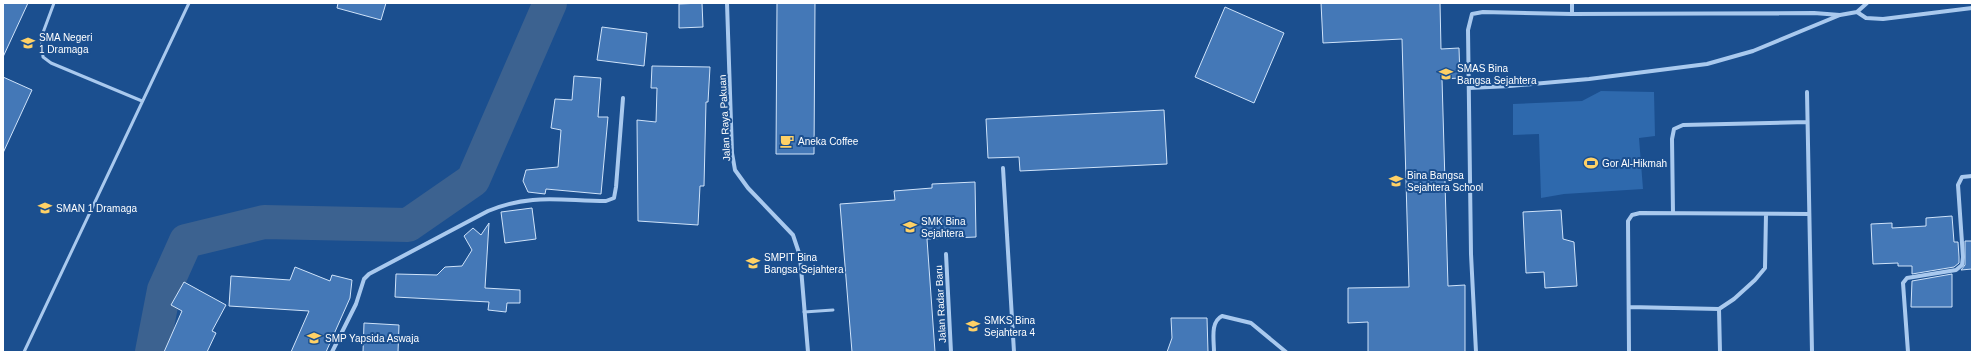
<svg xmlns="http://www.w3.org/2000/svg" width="1975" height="355" font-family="Helvetica,sans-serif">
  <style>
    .green { fill: #2e69ad }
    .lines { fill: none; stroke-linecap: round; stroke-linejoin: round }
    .river { stroke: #3c6290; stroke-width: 34 }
    .building { fill: #4478b7; stroke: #cfe3fa }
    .lane { stroke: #a9c9ee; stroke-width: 3 }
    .street { stroke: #a9c9ee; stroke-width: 4 }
    .labels { text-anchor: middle; stroke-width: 4; stroke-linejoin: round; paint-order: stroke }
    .poi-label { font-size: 10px; fill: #fff; stroke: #1b4f8f; text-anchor: start }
    .street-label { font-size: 10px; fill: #fff; stroke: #1b4f8f }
  </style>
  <rect width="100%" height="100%" fill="#1b4f8f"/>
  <path class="green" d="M1601,91L1654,92L1655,136L1639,138L1643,189L1564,194L1541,198L1539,134L1513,135V104L1582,101Z"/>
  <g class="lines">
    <path class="river" d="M152,352L164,290L186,241L264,222L408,225L473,180L550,3"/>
  </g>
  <path class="building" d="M3,3H28L3,57Z
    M338,3H386L381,20L337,8Z
    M702,3L703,27L679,28V4Z
    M777,3H815L814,154H776Z
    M1321,3H1440L1441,49L1459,48L1460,78L1442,79L1448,286L1465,285V352H1368V322L1348,323V288L1409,287L1402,39L1323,43Z
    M1225,7L1284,33L1254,103L1195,77Z
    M602,27L647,33L644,66L597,60Z
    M652,66L710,67L708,102H706L704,186H700L698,225L638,221L637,120L656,122L657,88H651Z
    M574,76L601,78L598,117H608L601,194L546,189L545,194L528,192L523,181L526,170L558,167L561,130L551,128L555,99L572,100Z
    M3,77L32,90L3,153Z
    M1164,110L1167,164L1020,171L1019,157L988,158L986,119Z
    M975,182L976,237L927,239L935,352H852L840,204L895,200L894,191L932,188V184Z
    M532,208L536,239L505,243L501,212Z
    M1561,210L1563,239L1574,242L1577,286L1545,288L1544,272L1526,273L1523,212Z
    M1952,216L1954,242H1958L1959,257V263L1954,267L1912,274V266H1898V263L1873,264L1871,224L1892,223V228L1926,226V218Z
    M489,223L485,288L520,290V303H507L506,312L488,310L489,302L395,297L396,274L437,275L445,267L462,266L472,250L464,236L473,228L481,235Z
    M1965,241H1972V269L1961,270L1965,265Z
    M295,267L330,281L332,275L352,280L350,298L326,352H291L309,311L229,306L231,276L290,280Z
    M1952,274V307H1911L1912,281Z
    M184,282L226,305L212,331L216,333L207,352H164L182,311L171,305Z
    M1171,318H1207L1208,352H1167L1172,338Z
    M364,323L399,325L398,352H363Z"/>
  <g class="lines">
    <path class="lane" d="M54,3L41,38L43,57L51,63L142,101
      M804,312L833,310
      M24,352L189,3"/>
    <path class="street" d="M727,3L732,153L735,170L748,188L793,235L800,256L808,352
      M1857,12L1866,18L1883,19L1972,8
      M1572,14V3
      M1469,88L1510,86L1589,79L1707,64L1753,51L1840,15L1857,12L1867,3
      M1807,92L1812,352
      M1003,168L1014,352
      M1673,213L1672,139L1674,129L1683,125L1807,122
      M946,254L951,352
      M1629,307L1719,309L1734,299L1755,280L1765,268L1766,214
      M1719,309L1720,352
      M332,352L356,304L364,279L369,274L488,211C531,193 562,201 606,201L614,198L616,187L623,98
      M1214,352C1214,340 1210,322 1222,316L1251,323L1286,352
      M1476,352L1471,254L1468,30L1472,14L1483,12L1572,14L1814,13L1840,15
      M1629,352L1628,221L1632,215L1640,213L1809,214
      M1908,352L1903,283L1907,278L1956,270L1962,265L1963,257L1958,185L1962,177L1972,176"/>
  </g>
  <defs>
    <symbol id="school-bare" viewBox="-9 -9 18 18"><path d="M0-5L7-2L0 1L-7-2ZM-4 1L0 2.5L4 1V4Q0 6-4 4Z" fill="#ffd166" stroke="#1b4f8f" stroke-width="2.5" paint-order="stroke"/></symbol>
    <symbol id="cafe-bare" viewBox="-9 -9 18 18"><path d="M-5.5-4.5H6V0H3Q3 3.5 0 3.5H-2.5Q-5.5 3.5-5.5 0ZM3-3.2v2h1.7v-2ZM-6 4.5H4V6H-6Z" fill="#ffd166" stroke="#1b4f8f" stroke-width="2.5" paint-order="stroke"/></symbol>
    <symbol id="stadium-bare" viewBox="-9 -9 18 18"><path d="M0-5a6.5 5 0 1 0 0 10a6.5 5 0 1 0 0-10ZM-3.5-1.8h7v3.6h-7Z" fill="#ffd166" stroke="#1b4f8f" stroke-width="2.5" paint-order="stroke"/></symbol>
  </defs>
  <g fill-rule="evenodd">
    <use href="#school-bare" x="18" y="33" width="20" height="20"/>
    <use href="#school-bare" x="1436" y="64" width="20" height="20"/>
    <use href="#cafe-bare" x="777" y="131" width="20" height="20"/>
    <use href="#stadium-bare" x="1581" y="153" width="20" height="20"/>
    <use href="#school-bare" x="1386" y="171" width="20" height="20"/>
    <use href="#school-bare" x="35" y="198" width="20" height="20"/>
    <use href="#school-bare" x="900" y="217" width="20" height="20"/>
    <use href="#school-bare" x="743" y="253" width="20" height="20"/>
    <use href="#school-bare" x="963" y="316" width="20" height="20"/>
    <use href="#school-bare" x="304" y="328" width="20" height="20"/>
  </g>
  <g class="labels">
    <g class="poi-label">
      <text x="39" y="41">SMA Negeri<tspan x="39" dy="12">1 Dramaga</tspan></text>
      <text x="1457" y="72">SMAS Bina<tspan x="1457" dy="12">Bangsa Sejahtera</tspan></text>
      <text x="798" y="145">Aneka Coffee</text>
      <text x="1602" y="167">Gor Al-Hikmah</text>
      <text x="1407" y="179">Bina Bangsa<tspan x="1407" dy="12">Sejahtera School</tspan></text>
      <text x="56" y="212">SMAN 1 Dramaga</text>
      <text x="921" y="225">SMK Bina<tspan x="921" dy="12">Sejahtera</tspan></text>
      <text x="764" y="261">SMPIT Bina<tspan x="764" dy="12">Bangsa Sejahtera</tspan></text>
      <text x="984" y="324">SMKS Bina<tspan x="984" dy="12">Sejahtera 4</tspan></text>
      <text x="325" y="342">SMP Yapsida Aswaja</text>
    </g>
    <g class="street-label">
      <text transform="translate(724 118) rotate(-93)" y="4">Jalan Raya Pakuan</text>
      <text transform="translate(940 304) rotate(-93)" y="4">Jalan Radar Baru</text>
    </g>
  </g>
  <rect width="1975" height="355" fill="none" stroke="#ffffff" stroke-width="8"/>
</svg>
